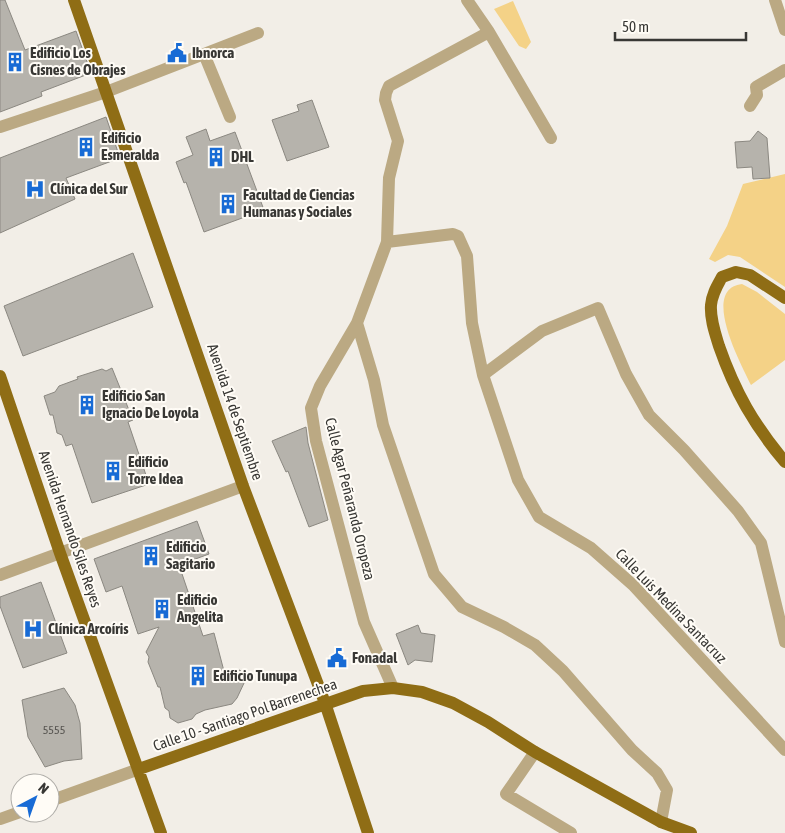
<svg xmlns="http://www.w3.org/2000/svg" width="785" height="833" font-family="'Asap Condensed',sans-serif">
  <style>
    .green { fill: #f4d287 }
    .building { fill: #b6b3ac; stroke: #8b8881 }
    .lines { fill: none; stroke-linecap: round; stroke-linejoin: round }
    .minor { stroke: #bba983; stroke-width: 12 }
    .major { stroke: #8f6d15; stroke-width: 12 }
    .labels { text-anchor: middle; stroke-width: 4; stroke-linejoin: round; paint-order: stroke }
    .number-label { font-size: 12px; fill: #585652 }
    .poi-label { font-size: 15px; font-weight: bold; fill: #383734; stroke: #fffcf6; text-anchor: start }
    .street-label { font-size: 15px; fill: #383734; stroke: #fffcf6 }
  </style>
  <rect width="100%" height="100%" fill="#f2eee7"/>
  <path class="green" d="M513,1L531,42L526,49L519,46L494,9Z
    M785,174V287L740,257L728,255L715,262L709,259L727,226L743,184Z
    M742,284L757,292L785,314V360L751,385C741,364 700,289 742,284Z"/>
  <path class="building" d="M0,0H5L25,50L76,31L91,73L41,92L42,96L0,112Z
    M312,100L329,147L287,161L272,120L299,111L297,105Z
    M106,117L120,158L66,178L75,199L0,233V158Z
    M206,129L210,141L235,132L264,210L204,232L186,182L184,183L176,162L193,155L186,137Z
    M758,131L767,138L770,178L753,179L752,167L737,168L735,142L750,141Z
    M133,253L153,307L23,356L4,306Z
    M112,368L133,420L128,422L149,484L92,503L72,444L66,446L62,435L57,433L53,415H50L44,396L55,392L59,386L78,379L77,377L102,369L106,371Z
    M306,427L308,443L328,520L309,527L288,471L286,472L272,441Z
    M197,521L209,554L179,565L203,636L214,633L225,675L240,670L245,681L237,698L232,704L205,710L196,714L192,719L178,723L170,718L169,711L165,708L160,687H158L148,662L149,657L146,652L159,627L138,634L122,586L106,592L94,559Z
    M41,582L67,653L23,668L0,606V597Z
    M418,625L421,633L435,635L432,662L415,660L408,665L396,634Z
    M64,688L75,705L80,723L82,759L64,761L45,767L28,737L22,700Z"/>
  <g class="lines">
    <path class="minor" d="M467,0L489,32L551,138
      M775,0L785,30
      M489,32L389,86L386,93L385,100L398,141L389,178L387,242L357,323L374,380L383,425L434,574L462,607L504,627L535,645L563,671L632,750L657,773L667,790L661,822
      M204,54L230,117
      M750,106L757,95L756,87L785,70
      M0,127L106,92L258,33
      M387,242L453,234L458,236L467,256L472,323L483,375L518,480L539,517L591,548L633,585L785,750
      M357,323L320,386L311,408L316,441L364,622L393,688
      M483,375L542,331L598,308L626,374L649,415L684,450L738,511L761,543L785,642
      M0,575L243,486
      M535,752L506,794L571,833
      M50,801L139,769
      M0,819L20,812"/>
    <path class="major" d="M74,0L243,486L325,703L368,833
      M785,298L750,275L736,272L722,277C717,286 712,294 711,305C710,319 715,333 719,346C735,392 754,425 785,462
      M0,376L60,553L161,833
      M139,769L363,691L393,688L422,692L453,703L488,722L535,752L661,822L691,833"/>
  </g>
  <defs>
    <symbol id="civic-bare" viewBox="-9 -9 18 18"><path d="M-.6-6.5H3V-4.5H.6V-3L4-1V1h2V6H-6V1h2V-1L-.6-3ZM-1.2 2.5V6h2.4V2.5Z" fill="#186bd5" stroke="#fffcf6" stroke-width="2.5" paint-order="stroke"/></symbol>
    <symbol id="building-bare" viewBox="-9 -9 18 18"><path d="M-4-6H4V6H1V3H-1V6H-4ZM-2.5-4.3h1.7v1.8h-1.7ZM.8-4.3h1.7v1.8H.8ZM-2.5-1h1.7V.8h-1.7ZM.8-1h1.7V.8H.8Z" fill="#186bd5" stroke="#fffcf6" stroke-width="2.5" paint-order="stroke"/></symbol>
    <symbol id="hospital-bare" viewBox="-9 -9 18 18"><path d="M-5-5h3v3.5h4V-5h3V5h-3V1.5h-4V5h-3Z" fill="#186bd5" stroke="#fffcf6" stroke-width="2.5" paint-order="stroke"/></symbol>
  </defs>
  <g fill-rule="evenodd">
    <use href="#civic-bare" x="163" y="39" width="28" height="28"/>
    <use href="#building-bare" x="1" y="48" width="28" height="28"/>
    <use href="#building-bare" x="72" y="133" width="28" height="28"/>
    <use href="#building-bare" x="202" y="143" width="28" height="28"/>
    <use href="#hospital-bare" x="21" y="175" width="28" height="28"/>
    <use href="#building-bare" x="214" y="190" width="28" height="28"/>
    <use href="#building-bare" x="73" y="391" width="28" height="28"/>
    <use href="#building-bare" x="99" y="457" width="28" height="28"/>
    <use href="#building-bare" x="137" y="542" width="28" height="28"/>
    <use href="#building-bare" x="148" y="595" width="28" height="28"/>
    <use href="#hospital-bare" x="19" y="615" width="28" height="28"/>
    <use href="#civic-bare" x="323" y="644" width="28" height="28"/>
    <use href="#building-bare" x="184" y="662" width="28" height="28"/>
  </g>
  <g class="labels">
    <g class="number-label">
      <text x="54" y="734">5555</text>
    </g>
    <g class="poi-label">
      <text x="30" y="58">Edificio Los<tspan x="30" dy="17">Cisnes de Obrajes</tspan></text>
      <text x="192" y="58">Ibnorca</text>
      <text x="101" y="143">Edificio<tspan x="101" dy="17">Esmeralda</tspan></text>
      <text x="231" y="162">DHL</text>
      <text x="50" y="194">Clínica del Sur</text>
      <text x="243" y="200">Facultad de Ciencias<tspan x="243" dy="17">Humanas y Sociales</tspan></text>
      <text x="102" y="401">Edificio San<tspan x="102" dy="17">Ignacio De Loyola</tspan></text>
      <text x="128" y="467">Edificio<tspan x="128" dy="17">Torre Idea</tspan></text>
      <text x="166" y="552">Edificio<tspan x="166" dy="17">Sagitario</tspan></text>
      <text x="177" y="605">Edificio<tspan x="177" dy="17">Angelita</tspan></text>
      <text x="48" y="634">Clínica Arcoíris</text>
      <text x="352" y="663">Fonadal</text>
      <text x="213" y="681">Edificio Tunupa</text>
    </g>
    <g class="street-label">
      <text transform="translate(235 412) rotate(71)" y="5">Avenida 14 de Septiembre</text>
      <text transform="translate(350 499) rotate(76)" y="5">Calle Agar Peñaranda Oropeza</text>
      <text transform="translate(70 529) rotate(71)" y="5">Avenida Hernando Siles Reyes</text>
      <text transform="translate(671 606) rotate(46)" y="5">Calle Luis Medina Santacruz</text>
      <text transform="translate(245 715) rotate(-19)" y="5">Calle 10 - Santiago Pol Barrenechea</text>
    </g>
  </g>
  <g transform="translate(35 798) rotate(41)"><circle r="24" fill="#fffcf6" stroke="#afada8"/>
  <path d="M0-4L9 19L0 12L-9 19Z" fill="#186bd5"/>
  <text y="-8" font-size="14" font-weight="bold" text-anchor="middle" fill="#383734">N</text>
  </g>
  <path d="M615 32v8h131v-8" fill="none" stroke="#383734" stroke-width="2.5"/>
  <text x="622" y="32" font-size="15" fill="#383734" stroke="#fffcf6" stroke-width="4" paint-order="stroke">50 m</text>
</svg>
